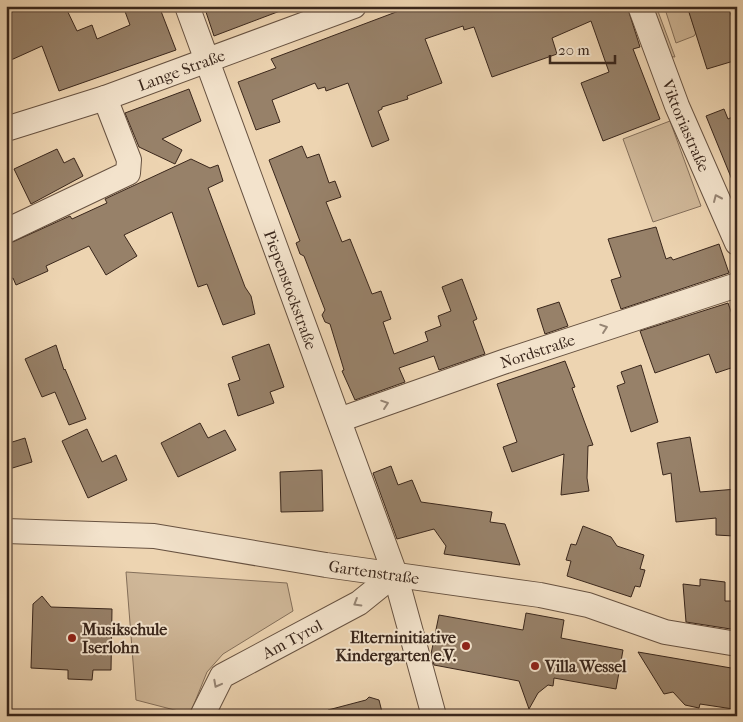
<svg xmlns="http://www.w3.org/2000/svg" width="743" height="722" font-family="'IM FELL French Canon',serif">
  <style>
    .green { fill: #cfb798; stroke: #846f5a }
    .building { fill: #978169; stroke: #3a271c }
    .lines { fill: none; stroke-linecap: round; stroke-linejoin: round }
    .minor-casing { stroke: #675241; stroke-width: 26 }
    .minor { stroke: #f3e3cc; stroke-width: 24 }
    .oneway { stroke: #968574 }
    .poi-dot { fill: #8f2418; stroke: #f3e3cc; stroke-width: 2 }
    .labels { text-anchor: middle; stroke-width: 4; stroke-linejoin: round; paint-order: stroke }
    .street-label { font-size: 16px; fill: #3a271c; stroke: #f3e3cc }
    .poi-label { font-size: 16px; font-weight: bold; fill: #3a271c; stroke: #f3e3cc; text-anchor: start }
  </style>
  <rect width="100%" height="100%" fill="#edd4b1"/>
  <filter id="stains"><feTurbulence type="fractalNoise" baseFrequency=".004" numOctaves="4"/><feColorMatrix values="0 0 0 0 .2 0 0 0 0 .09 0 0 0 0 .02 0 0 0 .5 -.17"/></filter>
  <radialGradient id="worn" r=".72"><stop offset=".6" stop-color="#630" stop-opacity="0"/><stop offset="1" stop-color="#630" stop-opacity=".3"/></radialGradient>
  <path class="green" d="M653,6H656L675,57L665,56L662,50L666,41Z
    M664,6H687L696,33L694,36L676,43Z
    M670,121L701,206L653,222L623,139Z
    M126,572L287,583L293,611L223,654L207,672L190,714L136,700Z"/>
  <path class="building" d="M6,6H65L77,31L92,25L97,39L130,25L123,6H159L176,50L59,91L42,46L11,60L6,50Z
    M204,6H288V8L214,36Z
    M412,6H627L640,47L633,49L660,119L603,141L581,83L609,72L591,21L552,38L557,54L492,77L474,27L464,30L463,26L425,39L442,83L407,96L408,99L382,107V109L378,111L389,140L372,147L348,83L326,91L325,87L318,89L315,83L272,100L280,122L256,130L238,82L276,68L271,59Z
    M687,6H728L737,32V60L707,69Z
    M189,89L201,121L162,139L182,150L175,164L139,147L125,113Z
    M724,109L728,119L737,115V192L706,116Z
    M302,146L307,158L319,154L329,183L335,181L341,197L326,202L342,242L350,239L372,294L381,291L391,319L383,322L394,354L428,341L425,332L441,326L438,316L451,311L442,287L462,279L477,319L473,321L485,354L439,370L434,356L399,368L405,382L355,400L342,371L344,370L330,324L325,322L322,315L325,310L304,256L300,254L296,243L300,241L269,160Z
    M57,149L64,163L74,158L83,176L31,204L14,169Z
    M191,159L210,168L218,165L223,181L208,188L245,287L251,296L255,314L223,325L207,284L198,287L172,212L124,235L137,256L106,275L89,246L46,266L48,271L16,285L13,278L6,281V245L70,216L72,219L107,203L105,199Z
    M656,227L666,259L671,257L673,260L719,244L729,273L621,309L611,280L621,277L608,239Z
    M559,302L568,326L545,334L537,309Z
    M728,303L737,328V366L716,373L709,354L655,373L640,331Z
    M269,344L284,387L270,392L274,403L238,416L228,384L240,380L232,357Z
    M56,345L64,370L65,369L86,419L69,425L55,392L42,397L25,359Z
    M565,361L575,387L572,388L593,445L588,446L587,478L589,491L561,495L564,454L512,472L503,447L517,442L497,384Z
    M641,365L658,422L631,432L617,386L625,383L621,372Z
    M200,423L208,438L225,430L236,450L178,477L161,443Z
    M87,429L102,462L116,455L127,480L88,498L62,441Z
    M690,437L700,492L737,489V528H734V536L716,535V518L676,522L671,473L663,475L657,443Z
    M25,438L32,462L6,470V444Z
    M391,466L398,485L412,480L421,502L492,512L490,522L505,524L520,565L444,554L446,546L434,529L397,539L373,473Z
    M322,470L323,511L281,512L280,472Z
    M583,526L611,537L617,546L644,555L640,569L645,570L640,587L635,586L631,597L567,576L571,561L566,560L571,544L576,545Z
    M700,579L725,582V601H737V630L686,622L683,584L700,586Z
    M42,596L51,607L112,609L111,670H93L92,680L68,679V670L31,668L33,604Z
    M526,613L564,620L561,638L623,650L616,689L554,678L553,686L548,685L538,693L529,709L519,681L434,665L431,654L439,615L523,630Z
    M638,652L737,669V691L733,709L700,704L699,708L685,705L673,692L664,694Z
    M369,697L379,700L383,716H329L328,710L366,700Z"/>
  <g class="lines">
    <defs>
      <g id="minor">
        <path id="s1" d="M187,6L395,574L434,716"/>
        <path id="s2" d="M640,6L677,106L737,243"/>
        <path id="s3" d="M6,129L105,98L354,6"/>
        <path d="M6,231L128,173L129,160L105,98"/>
        <path id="s4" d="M339,420L503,362L737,285"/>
        <path id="s5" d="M6,531L154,536L326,565L540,595L588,605L665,632L737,644"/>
        <path id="s6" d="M202,716L222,676L359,603L395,574"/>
      </g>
    </defs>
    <use href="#minor" class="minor-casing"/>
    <use href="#minor" class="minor"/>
  </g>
  <defs><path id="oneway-chevron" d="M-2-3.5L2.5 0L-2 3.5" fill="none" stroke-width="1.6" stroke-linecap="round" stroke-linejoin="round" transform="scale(1.25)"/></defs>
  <g class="oneway">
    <use href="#oneway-chevron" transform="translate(717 198) rotate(-114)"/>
    <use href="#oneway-chevron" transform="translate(604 328) rotate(-19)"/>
    <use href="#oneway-chevron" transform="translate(385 404) rotate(-19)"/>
    <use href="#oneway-chevron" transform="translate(357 603) rotate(149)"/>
    <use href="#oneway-chevron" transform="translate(217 684) rotate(118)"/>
  </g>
  <g class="poi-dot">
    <circle cx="72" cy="638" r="5"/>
    <circle cx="466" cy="646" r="5"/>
    <circle cx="535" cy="666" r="5"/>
  </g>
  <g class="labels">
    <g class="street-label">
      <text dy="6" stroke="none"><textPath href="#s3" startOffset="185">Lange Straße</textPath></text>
      <text dy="6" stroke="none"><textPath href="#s2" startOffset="128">Viktoriastraße</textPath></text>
      <text dy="6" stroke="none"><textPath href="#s1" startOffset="302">Piepenstockstraße</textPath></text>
      <text dy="6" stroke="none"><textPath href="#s4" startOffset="210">Nordstraße</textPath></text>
      <text dy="6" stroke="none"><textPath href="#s5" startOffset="371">Gartenstraße</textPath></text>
      <text dy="6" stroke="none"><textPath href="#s6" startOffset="124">Am Tyrol</textPath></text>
    </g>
    <g class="poi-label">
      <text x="82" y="635">Musikschule<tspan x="82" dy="18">Iserlohn</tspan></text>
      <text x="456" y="643" text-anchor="end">Elterninitiative<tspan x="456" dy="18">Kindergarten e.V.</tspan></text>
      <text x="545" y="672">Villa Wessel</text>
    </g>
  </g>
  <rect width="743" height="722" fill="none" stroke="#edd4b1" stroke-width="25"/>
  <rect x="8" y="8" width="728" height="707" fill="none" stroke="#3a271c" stroke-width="2.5"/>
  <rect x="12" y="12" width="718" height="697" fill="none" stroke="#3a271c"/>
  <path d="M550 55v8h65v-8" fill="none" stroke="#3a271c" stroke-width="2.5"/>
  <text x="558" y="55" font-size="15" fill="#3a271c" stroke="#f3e3cc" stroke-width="4" paint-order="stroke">20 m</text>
  <rect width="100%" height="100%" filter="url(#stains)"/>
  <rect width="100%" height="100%" fill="url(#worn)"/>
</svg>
